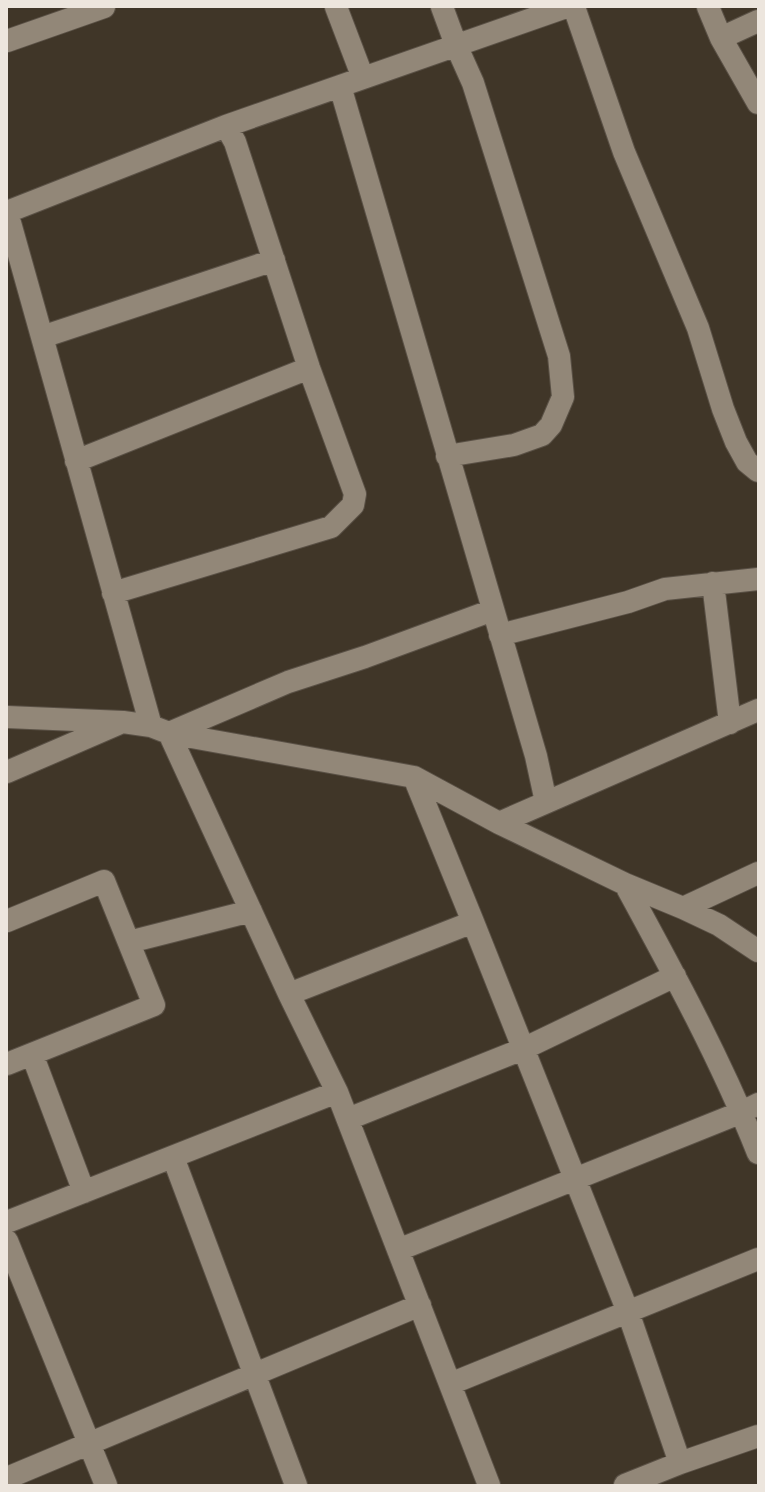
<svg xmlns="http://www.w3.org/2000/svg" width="765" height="1492" font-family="'Open Sans',sans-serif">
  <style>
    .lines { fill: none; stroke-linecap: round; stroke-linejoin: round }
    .minor-casing { stroke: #5a5146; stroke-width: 24 }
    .minor { stroke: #928778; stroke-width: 22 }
  </style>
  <rect width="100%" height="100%" fill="#403628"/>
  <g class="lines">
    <defs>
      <path id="minor" d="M336,7L363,78
        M442,7L456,45L473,83L559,356L563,397L551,425L542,435L514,445L447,456
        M574,7L624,152L698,328L723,409L736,442L747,462L758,471
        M708,7L721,38L758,103
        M721,38L758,21
        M7,41L104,7
        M340,86L536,756L546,802
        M7,212L226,126L566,7
        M7,212L151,726
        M42,337L274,260
        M76,461L309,368
        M713,583L730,723
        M113,593L331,527L353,505L355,494L309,368L235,142L226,126
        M500,635L628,602L665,589L758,579
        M7,717L123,722L151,726L169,733L414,777L499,823L625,884L683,908L719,925L758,951
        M7,772L118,724
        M414,777L473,922L628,1312L680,1463
        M499,823L758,710
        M625,884C673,972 721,1060 758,1153
        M683,908L758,873
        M7,921L104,881L154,1005L7,1064
        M129,942L251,911
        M289,994L473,922
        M32,1054L84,1192
        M348,1119L523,1049L675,976
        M173,1157L296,1485
        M7,1222L337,1092
        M7,1241L106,1485
        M398,1250L742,1112L758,1104
        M450,1384L758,1259
        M7,1478L420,1305
        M489,1485L337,1092L289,994L169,733L288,682L365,657L493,610
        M625,1485L680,1463L758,1436"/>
    </defs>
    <use href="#minor" class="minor-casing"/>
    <use href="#minor" class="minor"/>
  </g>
  <rect width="765" height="1492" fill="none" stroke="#ede6de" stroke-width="16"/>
</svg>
